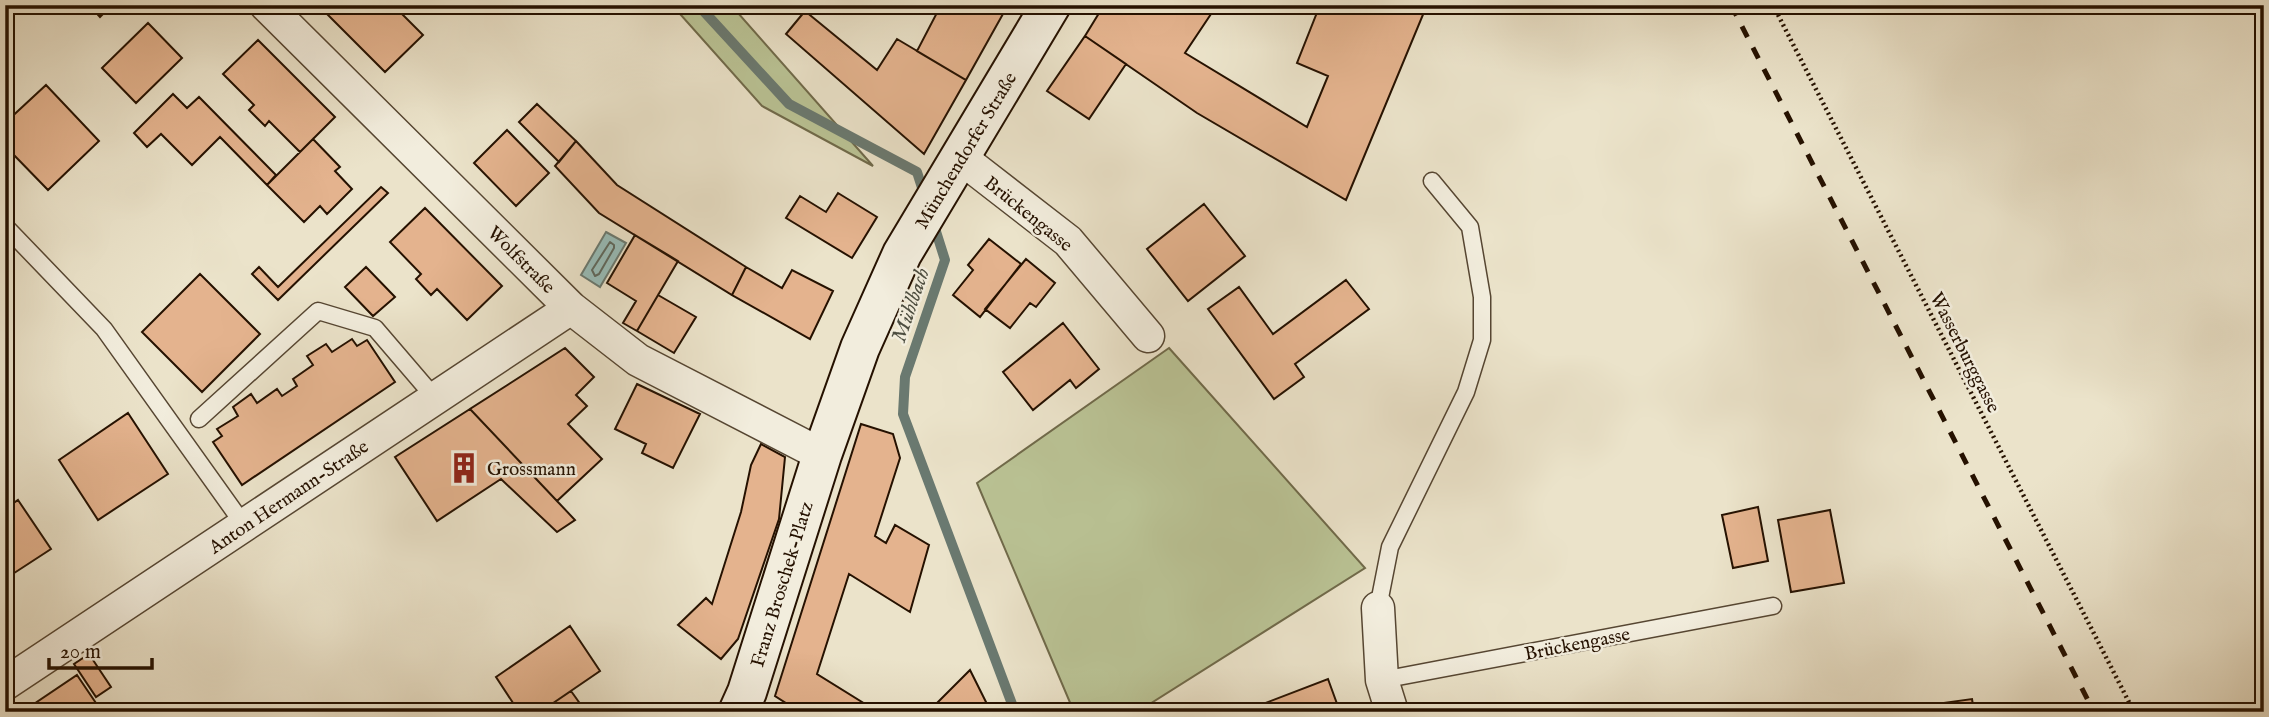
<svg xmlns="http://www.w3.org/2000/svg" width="2269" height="717" font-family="'IM FELL English',serif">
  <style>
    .green { fill: #bac395; stroke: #706a4a; stroke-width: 2 }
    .water { fill: #98beba; stroke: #6a7970; stroke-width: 2 }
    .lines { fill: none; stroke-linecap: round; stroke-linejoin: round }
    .shore { stroke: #5e685d; stroke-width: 2 }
    .stream { stroke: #6a7970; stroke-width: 10 }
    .building { fill: #e4b38e; stroke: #251100; stroke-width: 2 }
    .lane-casing { stroke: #564632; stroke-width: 19 }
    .street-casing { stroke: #564632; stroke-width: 35 }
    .secondary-casing { stroke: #251100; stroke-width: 42 }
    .path { stroke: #251100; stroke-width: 4.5; stroke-dasharray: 2 3.5; stroke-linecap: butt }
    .lane { stroke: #f2eddd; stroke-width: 16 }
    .street { stroke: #f2eddd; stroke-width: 32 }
    .secondary { stroke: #f2eddd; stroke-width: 38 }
    .rail { stroke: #251100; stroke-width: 5; stroke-dasharray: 12 12; stroke-linecap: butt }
    .labels { text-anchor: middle; stroke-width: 5; stroke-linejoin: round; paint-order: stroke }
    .street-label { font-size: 19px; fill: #251100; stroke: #f2eddd }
    .poi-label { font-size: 19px; fill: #251100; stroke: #f2eddd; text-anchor: start }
    .water-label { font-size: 21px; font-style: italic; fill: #4d4e41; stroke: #f2eddd }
  </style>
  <rect width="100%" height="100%" fill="#ebe3ca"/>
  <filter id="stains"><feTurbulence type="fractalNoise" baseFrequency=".00286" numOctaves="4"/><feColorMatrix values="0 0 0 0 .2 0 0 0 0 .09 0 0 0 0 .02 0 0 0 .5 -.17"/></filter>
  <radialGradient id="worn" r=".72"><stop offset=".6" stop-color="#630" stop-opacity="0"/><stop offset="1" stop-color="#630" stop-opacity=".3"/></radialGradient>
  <path class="green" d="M672,5H731L873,166L762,106Z
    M1169,348L1365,568L1137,712H1074L977,483Z"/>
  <path class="water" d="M606,232L626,243L600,287L581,275Z"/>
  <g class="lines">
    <path class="shore" d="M610,242L614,245V248L599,274L595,276L592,270Z"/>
    <path class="stream" d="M698,5L789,104L917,172L925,197
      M933,222L945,260L905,377L903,414L1015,712"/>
  </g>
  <path class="building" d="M89,5H107L110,7L100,17Z
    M318,5H393L423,35L385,72Z
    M941,5H1008L966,80L917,51Z
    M1104,5H1217L1185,53L1307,127L1328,76L1297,63L1320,5H1427L1346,200L1197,113L1085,36Z
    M805,11L877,70L897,39L966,80L924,154L786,34Z
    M148,23L182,58L136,103L102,68Z
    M1085,36L1126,64L1089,119L1047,91Z
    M258,40L335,117L300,152L269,121L265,126L249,110L254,105L223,74Z
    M46,85L99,141L48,190L10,151L5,156V123Z
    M173,94L187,108L199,97L276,175L267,185L220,137L192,165L161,134L147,147L134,133Z
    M537,104L576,141L559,162L519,122Z
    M507,130L549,173L516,206L474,163Z
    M313,139L340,167L335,171L352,189L327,214L320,206L304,222L267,185Z
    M576,141L617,185L746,267L732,295L599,213L555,166Z
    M381,187L388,193L278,300L252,274L259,267L278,287Z
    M838,193L877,217L852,258L786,218L800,196L826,212Z
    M1204,204L1245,256L1188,301L1147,249Z
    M425,208L502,286L467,320L437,289L431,295L416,279L421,274L390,242Z
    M635,235L678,261L637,331L623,323L636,301L607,283Z
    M989,239L1021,264L980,317L953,295L973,270L968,265Z
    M1026,259L1055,283L1036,307L1030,303L1010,328L985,309Z
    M366,267L395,297L373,316L345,287Z
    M746,267L782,288L792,270L833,291L810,339L732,295Z
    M200,274L260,334L202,392L142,332Z
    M1346,280L1369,309L1295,364L1304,377L1274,399L1208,309L1239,287L1273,334Z
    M658,295L696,317L674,353L637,331Z
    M1063,323L1099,369L1076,388L1070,380L1033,410L1003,372Z
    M352,339L357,346L367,340L395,382L242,485L213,442L222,436L217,429L238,416L233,407L251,394L257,403L277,389L282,396L297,386L293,379L313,365L307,356L326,344L332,352Z
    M565,348L594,377L576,395L587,406L568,424L602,459L557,501L470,409Z
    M637,384L700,414L673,468L642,453L646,444L615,429Z
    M470,409L557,501L575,520L557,532L501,479L437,521L395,457Z
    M128,413L168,474L98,520L59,460Z
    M861,424L893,434L900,458L875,536L886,543L895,525L929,545L910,612L849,574L817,674L878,712H800L775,696Z
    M761,444L785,457L779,519L738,639L721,659L678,625L706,598L712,604L741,512L751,465Z
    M18,500L51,549L5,579V509Z
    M1758,507L1768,561L1733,568L1722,515Z
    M1830,510L1844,583L1791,592L1778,520Z
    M570,626L600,671L540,712H519L496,677Z
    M89,654L111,687L96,697L74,664Z
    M970,670L991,712H928Z
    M77,675L102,712H22Z
    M1328,679L1340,712H1242Z
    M571,691L586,712H540Z
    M1972,699L1974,712H1922L1921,706Z"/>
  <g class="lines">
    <defs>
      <path id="lane" d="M5,226L104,329L244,525
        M199,419L318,311L375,328L435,398
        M1378,608L1390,547L1466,392L1482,340V297L1470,227L1432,181
        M1382,680L1773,606"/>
      <path id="street" d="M266,5L571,308L638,360L822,455
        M961,158L1068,241L1148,336
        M1378,608L1382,680L1392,712
        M5,684L571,308"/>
      <path id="secondary" d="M738,712L747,692L822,455L860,348L902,254L1051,5"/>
    </defs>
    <use href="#lane" class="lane-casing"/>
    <use href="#street" class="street-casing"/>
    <use href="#secondary" class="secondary-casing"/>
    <path class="path" d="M1773,5L2134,712"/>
    <use href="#lane" class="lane"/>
    <use href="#street" class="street"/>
    <use href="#secondary" class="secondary"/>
    <path class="rail" d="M1731,5L2094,712"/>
  </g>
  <defs>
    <symbol id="building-bare" viewBox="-9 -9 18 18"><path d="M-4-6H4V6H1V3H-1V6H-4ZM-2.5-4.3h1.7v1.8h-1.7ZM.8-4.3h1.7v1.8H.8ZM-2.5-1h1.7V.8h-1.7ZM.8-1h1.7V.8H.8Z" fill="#8f2418" stroke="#f2eddd" stroke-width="2.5" paint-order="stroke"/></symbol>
  </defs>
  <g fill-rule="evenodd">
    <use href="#building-bare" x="442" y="446" width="44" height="44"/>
  </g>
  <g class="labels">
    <g class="street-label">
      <text transform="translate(965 150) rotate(-59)" y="7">Münchendorfer Straße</text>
      <text transform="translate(1029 213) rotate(39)" y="7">Brückengasse</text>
      <text transform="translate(522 259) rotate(45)" y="7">Wolfstraße</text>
      <text transform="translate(1966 352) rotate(63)" y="7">Wasserburggasse</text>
      <text transform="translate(288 496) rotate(-34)" y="7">Anton Hermann-Straße</text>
      <text transform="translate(781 584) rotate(-73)" y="7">Franz Broschek-Platz</text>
      <text transform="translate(1577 643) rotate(-11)" y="7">Brückengasse</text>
    </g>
    <g class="poi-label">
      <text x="487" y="475">Grossmann</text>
    </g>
    <g class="water-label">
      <text transform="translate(910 305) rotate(-71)" y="7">Mühlbach</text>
    </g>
  </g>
  <rect width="2269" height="717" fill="none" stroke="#ebe3ca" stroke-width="28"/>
  <rect x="7" y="7" width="2255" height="703" fill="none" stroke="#251100" stroke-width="3.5"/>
  <rect x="14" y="14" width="2241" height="689" fill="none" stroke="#251100" stroke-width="2"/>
  <path d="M49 658v10h103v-10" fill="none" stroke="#251100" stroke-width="3.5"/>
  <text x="60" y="658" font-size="21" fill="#251100" stroke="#f2eddd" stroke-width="5" paint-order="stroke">20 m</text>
  <rect width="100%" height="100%" filter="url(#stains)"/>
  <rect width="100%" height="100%" fill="url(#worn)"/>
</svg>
